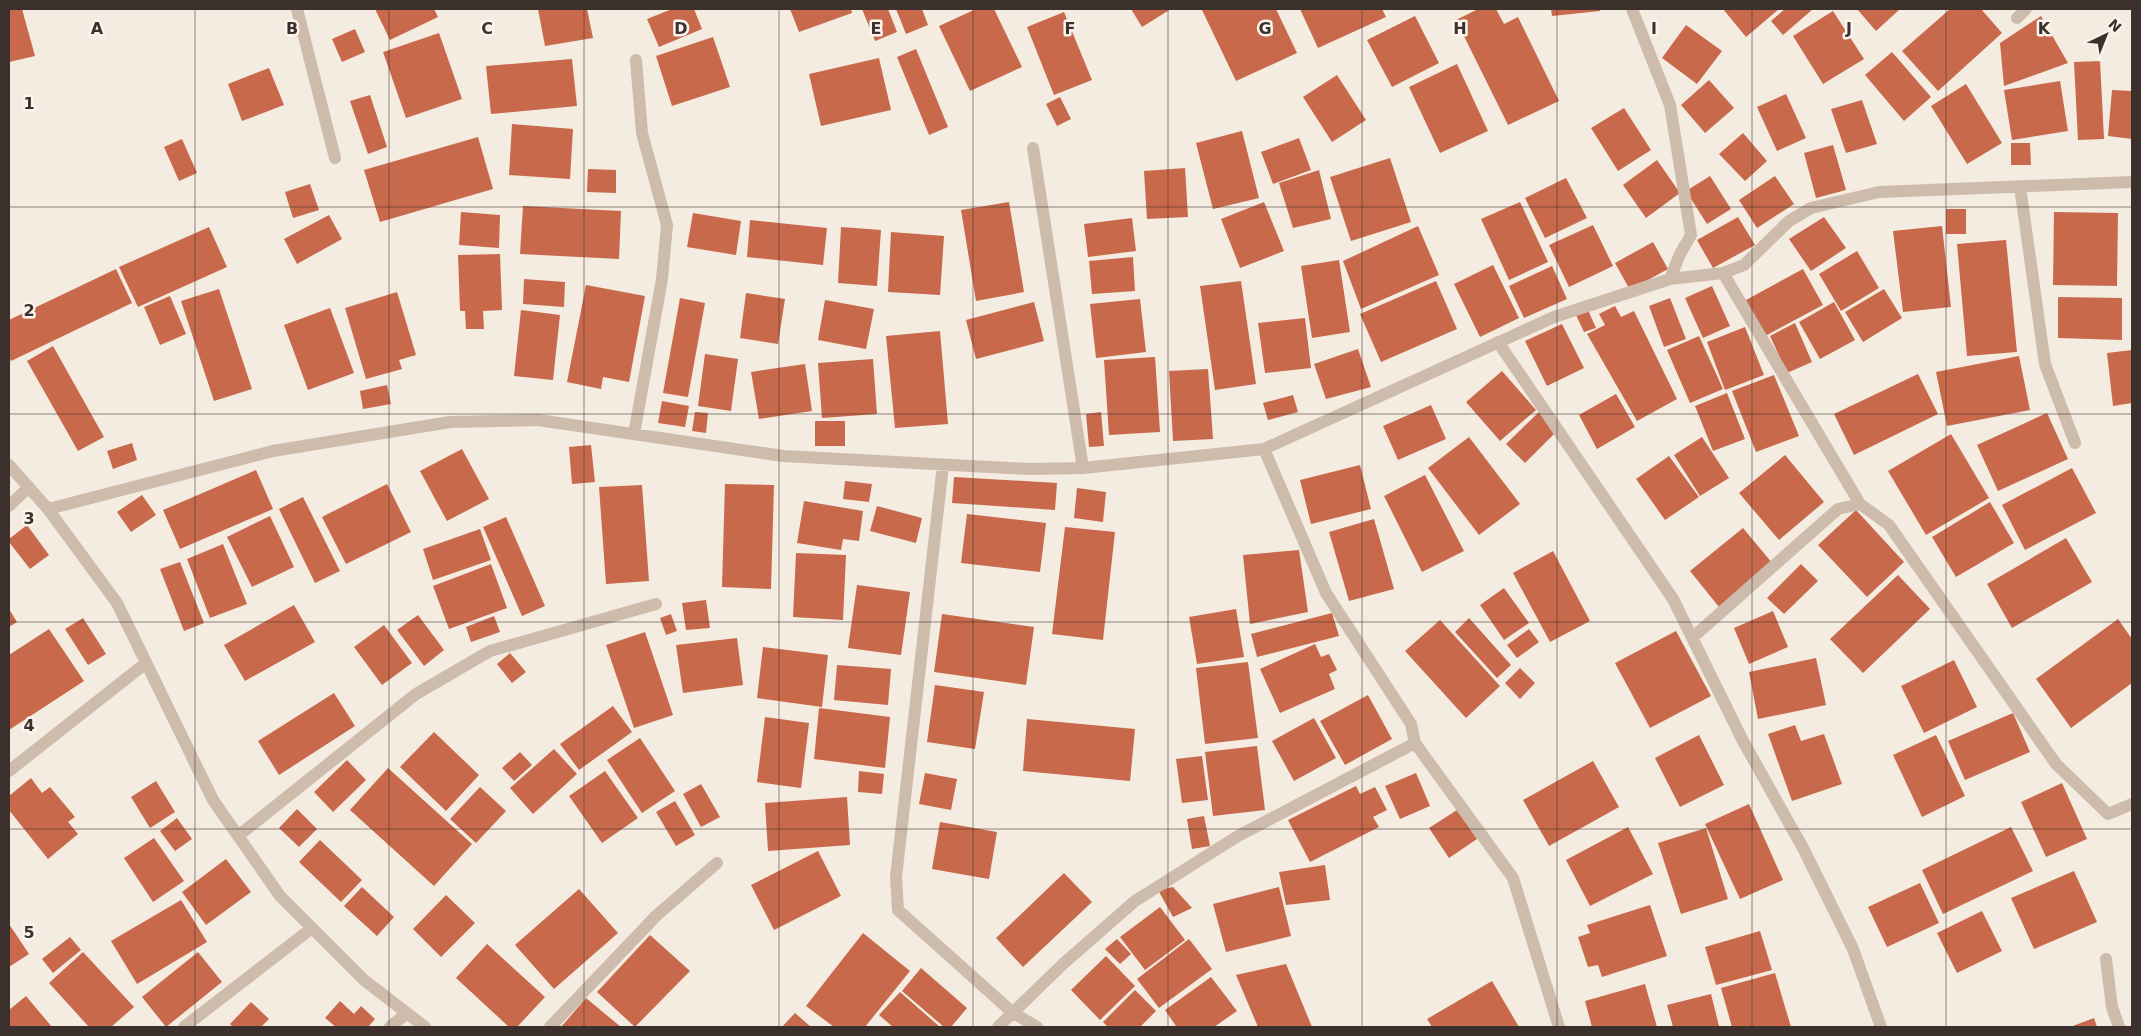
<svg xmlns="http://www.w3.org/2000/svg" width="2141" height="1036" font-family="'DejaVu Sans',sans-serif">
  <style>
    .building { fill: #c8694b }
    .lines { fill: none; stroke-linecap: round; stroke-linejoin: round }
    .minor { stroke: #cdbbac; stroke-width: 12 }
    .grid { fill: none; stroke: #3b302b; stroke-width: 1; stroke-opacity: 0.55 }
    .grid-label { font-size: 16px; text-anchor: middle; font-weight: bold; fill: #3b302b; stroke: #fbf5ee; stroke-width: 5; stroke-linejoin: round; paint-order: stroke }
  </style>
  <rect width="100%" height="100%" fill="#f4ebe1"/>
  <path class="building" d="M9,9H22L35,56L9,62Z
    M375,9H434L438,17L390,40Z
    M538,9H587L593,38L545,46Z
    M672,9H694L702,29L659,47L647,19Z
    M790,9H851L852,13L799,32Z
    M862,9H888L897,32L875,41Z
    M896,9H922L928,25L906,34Z
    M976,9H994L1022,67L970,91L939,26Z
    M1131,9H1171L1142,27Z
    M1204,9H1276L1297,53L1236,81L1202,10Z
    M1300,9H1382L1386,17L1318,48Z
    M1478,9H1496L1504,24L1518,17L1559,101L1508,125L1456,20Z
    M1551,9H1600V11L1552,16Z
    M1723,9H1779L1746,37Z
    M1785,9H1813L1783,35L1771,21Z
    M1857,9H1900L1876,31Z
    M1950,9H1981L2002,33L1938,91L1902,51Z
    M1833,11L1864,59L1823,84L1793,36Z
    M1064,12L1092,80L1054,95L1027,27Z
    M1415,16L1439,63L1392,87L1367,40Z
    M2041,16L2068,63L2004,86L2000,43Z
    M1686,25L1722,51L1697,84L1662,58Z
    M355,29L365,52L342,62L332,39Z
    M439,33L462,99L406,118L383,52Z
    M713,37L730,87L672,106L656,56Z
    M916,49L948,127L929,135L897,57Z
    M1892,52L1931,97L1904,121L1865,75Z
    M879,58L891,110L821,126L809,74Z
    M572,59L577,106L491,114L486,66Z
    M2100,61L2104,139L2078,140L2074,62Z
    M1457,64L1488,131L1440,153L1409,87Z
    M269,68L284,105L242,121L228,84Z
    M1337,75L1366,120L1332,142L1303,97Z
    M1709,80L1734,108L1705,133L1681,105Z
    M2060,81L2068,131L2012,140L2004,90Z
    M1966,84L2002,143L1967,164L1931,106Z
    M2112,90L2132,91V139L2108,136Z
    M1786,94L1806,138L1777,151L1757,107Z
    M370,95L387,147L368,154L350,101Z
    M1060,97L1071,119L1057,126L1046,104Z
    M1862,100L1877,144L1846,153L1831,109Z
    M1624,108L1651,150L1618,171L1591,128Z
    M512,124L573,129L570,179L509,175Z
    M1242,131L1259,198L1213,209L1196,143Z
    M1743,133L1767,161L1745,181L1719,154Z
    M478,137L493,189L380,222L364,170Z
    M1299,138L1311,170L1273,184L1261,152Z
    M182,139L197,173L179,181L164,147Z
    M2011,143H2030L2031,165H2011Z
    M1833,145L1846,190L1816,198L1804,153Z
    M1390,158L1411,222L1351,241L1330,177Z
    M1657,160L1680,193L1646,218L1623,185Z
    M1185,168L1188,217L1147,219L1144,171Z
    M588,169L616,170V193L587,192Z
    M1319,170L1331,219L1293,228L1279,183Z
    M1710,176L1731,209L1707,224L1686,191Z
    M1775,176L1794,204L1757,228L1739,200Z
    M1566,178L1587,218L1545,238L1525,198Z
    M310,184L319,210L293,218L285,192Z
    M1009,202L1024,292L976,301L961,210Z
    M1264,202L1284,251L1240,268L1221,219Z
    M1520,202L1548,262L1509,280L1481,219Z
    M523,206L621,211L619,259L520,254Z
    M1946,209H1966V234H1946Z
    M461,212L500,215L499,248L459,245Z
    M2054,212L2118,213L2117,286L2053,285Z
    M693,213L741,221L736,255L687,247Z
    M329,215L342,239L297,264L284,239Z
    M1738,217L1755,245L1713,268L1697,240Z
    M1824,217L1846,248L1811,271L1789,239Z
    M1132,218L1136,251L1088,257L1084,224Z
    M750,220L827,228L823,265L747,257Z
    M1593,225L1613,266L1569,287L1549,245Z
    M1418,226L1439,275L1361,309L1343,261Z
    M1942,226L1951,307L1903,312L1893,231Z
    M209,227L227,267L138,307L119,267Z
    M841,227L881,230L877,286L838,283Z
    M891,232L944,236L940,295L888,292Z
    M2006,240L2017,352L1967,356L1957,244Z
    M1653,242L1668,269L1630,290L1615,263Z
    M1857,251L1879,288L1841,311L1819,274Z
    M500,254L502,310L483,311L484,329H466L465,311H460L458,255Z
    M1133,257L1135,291L1092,294L1089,261Z
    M1339,260L1350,332L1312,338L1301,266Z
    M1493,265L1519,318L1480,337L1454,284Z
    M1552,266L1567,299L1524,318L1509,286Z
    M116,269L132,303L11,361L9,357V320Z
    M1803,269L1823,305L1765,336L1746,300Z
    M524,279L565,282L564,307L523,304Z
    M1241,281L1256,384L1215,390L1200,286Z
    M1436,281L1457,329L1381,362L1360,314Z
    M586,285L645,296L629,382L603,377L601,389L567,382Z
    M1712,286L1730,326L1703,338L1685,298Z
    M219,289L252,389L214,401L181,301Z
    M1884,289L1902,318L1863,342L1845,312Z
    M397,292L416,355L399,360L402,369L366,379L345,308Z
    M746,293L785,299L778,344L740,338Z
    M170,296L186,334L160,345L144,307Z
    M2058,297L2122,298V340L2058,338Z
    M680,298L705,303L688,397L663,393Z
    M1670,298L1686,339L1664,347L1649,306Z
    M1140,299L1146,352L1096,358L1090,304Z
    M825,300L874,309L866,349L818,340Z
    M1034,302L1044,341L976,359L966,320Z
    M1834,302L1855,340L1820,359L1799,322Z
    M1615,306L1621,317L1634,311L1677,399L1637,421L1587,334L1605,325L1599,314Z
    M330,308L354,373L308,390L284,325Z
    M521,310L560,315L553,380L514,376Z
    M1588,310L1596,328L1584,332L1576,315Z
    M1305,318L1311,368L1265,373L1258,323Z
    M1795,323L1812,362L1787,373L1770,336Z
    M1562,324L1584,368L1547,386L1525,341Z
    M1745,327L1764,375L1725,390L1707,342Z
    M940,331L948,424L895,428L886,336Z
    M1699,336L1723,389L1690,403L1667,350Z
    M53,346L104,437L78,451L27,361Z
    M1358,349L1371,387L1326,399L1314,364Z
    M2132,350V403L2113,406L2107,353Z
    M705,354L738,359L731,411L698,406Z
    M2019,356L2030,410L1947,426L1936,372Z
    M1155,357L1160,432L1109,435L1104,360Z
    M873,359L877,414L822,418L818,363Z
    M805,364L812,411L759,419L751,372Z
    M1208,369L1213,439L1173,441L1169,371Z
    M1502,371L1536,410L1500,441L1466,402Z
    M1918,374L1938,414L1854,455L1834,414Z
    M1774,375L1799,436L1756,452L1732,391Z
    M387,385L391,404L363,409L360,391Z
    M1727,393L1745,439L1713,451L1695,406Z
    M1616,394L1635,427L1597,449L1579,415Z
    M1293,395L1298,412L1268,420L1263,403Z
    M662,401L689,406L685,427L658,423Z
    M1431,405L1446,439L1398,460L1383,426Z
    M695,412L708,413L706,433L692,431Z
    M1101,412L1104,446L1089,447L1086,414Z
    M1539,412L1557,431L1525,463L1506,444Z
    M2047,413L2068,459L1998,491L1977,445Z
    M815,421H845V446H815Z
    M1951,434L1989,498L1926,535L1888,471Z
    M1469,437L1520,504L1479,535L1428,468Z
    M1702,437L1729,478L1700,496L1674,455Z
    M132,443L137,460L113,469L107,451Z
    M591,445L595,482L572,484L569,447Z
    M462,449L489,499L447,521L420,471Z
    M1785,455L1824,502L1779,540L1739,493Z
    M1669,456L1699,497L1665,520L1636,479Z
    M1360,465L1371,509L1311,524L1300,480Z
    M2072,468L2096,513L2025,550L2002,505Z
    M256,470L273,509L180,549L163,510Z
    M1425,475L1464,551L1422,572L1384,496Z
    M954,477L1057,483L1055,510L952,503Z
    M845,481L872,484L869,502L843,499Z
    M387,484L411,532L346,564L322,517Z
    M725,484L774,485L771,589L722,587Z
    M642,485L649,581L606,584L599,487Z
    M1077,488L1106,492L1103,522L1074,518Z
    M142,495L156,515L131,532L117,512Z
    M303,497L340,571L315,583L279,509Z
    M804,501L863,511L859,541L843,539L841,550L797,543Z
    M1990,502L2014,543L1956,577L1932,537Z
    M877,506L922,518L916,543L870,531Z
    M1856,510L1904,562L1867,597L1818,545Z
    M967,514L1046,523L1040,572L961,563Z
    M270,516L294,567L252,587L227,537Z
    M506,517L545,606L522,616L483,527Z
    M1374,519L1394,589L1349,601L1329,532Z
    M27,525L49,555L30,569L9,542V539Z
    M1065,527L1115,532L1103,640L1052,634Z
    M1743,528L1773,564L1719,607L1690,571Z
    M480,529L491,560L433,580L423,549Z
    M2066,538L2092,582L2012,628L1987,584Z
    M223,544L247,604L210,618L187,559Z
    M1299,550L1308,612L1250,624L1243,555Z
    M1553,551L1590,621L1550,642L1513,573Z
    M796,553L846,555L843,620L793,617Z
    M180,562L204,623L184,631L160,569Z
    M491,564L507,608L449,629L433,586Z
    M1801,564L1818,581L1784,614L1767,598Z
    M1898,575L1930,609L1863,673L1830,639Z
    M857,585L910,592L901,655L848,648Z
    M1504,588L1529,623L1504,640L1480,605Z
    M706,600L710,628L686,630L682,603Z
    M294,605L315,642L245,681L224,645Z
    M9,609L17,622L9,627Z
    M1236,609L1244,657L1197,664L1189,617Z
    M1773,611L1788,647L1749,664L1734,628Z
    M1332,613L1339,636L1257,657L1251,634Z
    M671,614L677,631L666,635L660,618Z
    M942,614L1034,627L1026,685L934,672Z
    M418,615L444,650L424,666L397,630Z
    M494,616L500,632L471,642L466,627Z
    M83,618L106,654L88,665L65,629Z
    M1469,618L1511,665L1497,678L1455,632Z
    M2118,619L2132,639V683L2071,728L2036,679Z
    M1440,620L1500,686L1466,718L1405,651Z
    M384,625L412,663L382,685L354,647Z
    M49,629L84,681L9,730V655Z
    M1529,629L1539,642L1517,658L1507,645Z
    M1676,631L1711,696L1650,728L1615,663Z
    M645,632L673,715L634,728L606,645Z
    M737,638L743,685L683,693L676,645Z
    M1315,644L1321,657L1329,654L1337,670L1329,674L1335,689L1280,713L1260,669Z
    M763,647L828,655L822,707L757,698Z
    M510,653L526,672L512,683L497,664Z
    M1816,658L1826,705L1758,719L1749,672Z
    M1954,660L1977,707L1924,733L1901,686Z
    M1248,662L1258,738L1205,744L1196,668Z
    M837,665L891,669L888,705L834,700Z
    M1520,668L1535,683L1520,699L1505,683Z
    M935,685L984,692L975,749L927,742Z
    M334,693L355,726L279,775L258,741Z
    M1368,695L1392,739L1345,765L1320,721Z
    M613,706L632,732L579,770L560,744Z
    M819,708L890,717L885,768L814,759Z
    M2013,713L2030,752L1965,780L1948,741Z
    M765,717L809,723L801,788L757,782Z
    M1314,718L1336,758L1294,781L1272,741Z
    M1027,719L1135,729L1130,781L1023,771Z
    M1795,725L1801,741L1824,734L1842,784L1792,801L1768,734Z
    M434,732L479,775L446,811L400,767Z
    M1699,735L1724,785L1680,807L1655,758Z
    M1936,735L1965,796L1922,817L1893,755Z
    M640,738L675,791L642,813L607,760Z
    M1257,746L1265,810L1213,816L1205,752Z
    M554,749L577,774L533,814L510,788Z
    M520,752L532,765L514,781L502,768Z
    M1202,756L1208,800L1182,803L1176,759Z
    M347,760L366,780L333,812L314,792Z
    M1593,761L1619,807L1549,846L1523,800Z
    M388,768L472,844L434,886L350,810Z
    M605,771L638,818L602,843L569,796Z
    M859,771L884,774L882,794L858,792Z
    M925,773L957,779L951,810L919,804Z
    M1416,773L1430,806L1400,819L1385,786Z
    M31,778L42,793L50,787L75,817L68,822L78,834L48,859L9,810V796Z
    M156,781L175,812L150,828L131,797Z
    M2062,783L2087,839L2046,857L2021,802Z
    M701,784L720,817L701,827L683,794Z
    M1356,786L1360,794L1375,787L1387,810L1373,817L1379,827L1310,862L1288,820Z
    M480,787L506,811L476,843L450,819Z
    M847,797L850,845L768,851L765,803Z
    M675,801L695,835L676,846L656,812Z
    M1749,804L1783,880L1740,899L1705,824Z
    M297,809L317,829L299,847L279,828Z
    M1457,810L1477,839L1449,858L1429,828Z
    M1204,816L1210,846L1192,849L1187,819Z
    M177,818L192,839L175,851L160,831Z
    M940,822L997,832L989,879L932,869Z
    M1628,827L1653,874L1590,906L1566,860Z
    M2011,827L2033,871L1943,914L1922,870Z
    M1706,828L1728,899L1681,914L1658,843Z
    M154,838L184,881L153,902L124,858Z
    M320,840L362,880L341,902L299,862Z
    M818,851L841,896L774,930L751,885Z
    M226,859L251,892L206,925L182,892Z
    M1325,865L1330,900L1286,905L1279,872Z
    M2074,871L2097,922L2034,949L2011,898Z
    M1064,873L1092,902L1023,967L996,938Z
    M1920,883L1939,923L1887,947L1868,907Z
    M362,887L394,917L377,936L344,906Z
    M1173,887L1192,908L1173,917L1158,890Z
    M1279,887L1291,936L1226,952L1213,904Z
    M579,889L618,933L554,989L515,945Z
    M446,895L475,923L441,957L413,929Z
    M181,900L207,942L137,984L111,941Z
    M1650,905L1667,956L1602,977L1598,965L1588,967L1578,937L1590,933L1587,925Z
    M1160,907L1185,940L1145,970L1120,937Z
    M1982,911L2002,951L1957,973L1937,933Z
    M9,924L29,954L9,967Z
    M1760,931L1772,970L1716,985L1705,947Z
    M863,933L910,971L865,1027H834L806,1006Z
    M650,935L690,971L635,1027L597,992Z
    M70,937L81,950L53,973L42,959Z
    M1117,939L1131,954L1120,964L1105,949Z
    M1189,939L1212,969L1159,1008L1137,979Z
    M487,944L545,997L517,1027H509L456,978Z
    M83,952L134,1007L111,1027H89L49,983Z
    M198,952L222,982L166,1027L142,997Z
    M1106,956L1135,986L1100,1020L1071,990Z
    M1286,964L1312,1027H1258L1236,975Z
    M921,968L967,1008L951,1027H944L902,991Z
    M1775,973L1791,1027H1732L1721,988Z
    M1211,977L1237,1011L1214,1027H1174L1176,1026L1165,1010Z
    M1492,981L1519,1027H1432L1427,1019Z
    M1645,984L1657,1027H1592L1585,1001Z
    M1135,990L1156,1011L1140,1027H1108L1103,1022Z
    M900,992L940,1027H893L879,1015Z
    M1711,994L1719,1026L1673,1027L1667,1005Z
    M26,996L52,1027H9V1010Z
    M586,998L621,1027H561Z
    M340,1001L354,1014L361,1006L375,1019L368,1027H336L325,1018Z
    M251,1002L269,1019L261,1027H233L230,1024Z
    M795,1013L811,1027H782Z
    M2094,1018L2097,1027H2070Z"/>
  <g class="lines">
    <path class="minor" d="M297,9L335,158
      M1632,9L1670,105L1691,235L1680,254L1670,279
      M2017,18L2026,9
      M1033,148L1083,468
      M2020,187L2045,364L2075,443
      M1723,273L1860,504L1889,525L2056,764L2108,814L2132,804
      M1498,342L1673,599L1743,741L1803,848L1853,949L1881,1027
      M634,434L662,279L667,225L642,133L636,60
      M1264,449L1326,593L1411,724L1415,743L1513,878L1559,1027
      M9,465L48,509L117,603L213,800L280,896L364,980L425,1027
      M943,465L896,877L898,910L1012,1012L1037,1027
      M9,506L29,487
      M48,509L273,451L450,422L538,420L783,456L1029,469L1083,468L1264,449L1554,317L1670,279L1723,273L1744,265L1789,221L1811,208L1879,192L2132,182
      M1692,638L1838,509L1860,504
      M9,771L146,663
      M238,836L416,694L490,651L656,604
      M2106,959L2112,1007L2119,1027
      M184,1027L312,928
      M390,1027L407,1013
      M550,1027L657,915L717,863
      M998,1027L1063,964L1135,901L1238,836L1415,743"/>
  </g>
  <path class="grid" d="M195,9V1027M389,9V1027M584,9V1027M779,9V1027M973,9V1027M1168,9V1027M1362,9V1027M1557,9V1027M1752,9V1027M1946,9V1027M9,207H2132M9,414H2132M9,622H2132M9,829H2132"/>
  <g class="grid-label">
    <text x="97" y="34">A</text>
    <text x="292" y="34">B</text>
    <text x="487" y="34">C</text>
    <text x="681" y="34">D</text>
    <text x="876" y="34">E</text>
    <text x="1070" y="34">F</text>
    <text x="1265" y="34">G</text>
    <text x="1460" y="34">H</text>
    <text x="1654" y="34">I</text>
    <text x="1849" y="34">J</text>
    <text x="2044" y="34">K</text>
    <text x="29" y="109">1</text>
    <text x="29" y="316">2</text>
    <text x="29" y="524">3</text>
    <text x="29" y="731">4</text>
    <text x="29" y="938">5</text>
  </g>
  <rect width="2141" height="1036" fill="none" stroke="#3b302b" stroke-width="20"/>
  <g transform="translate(2106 35) rotate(43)" stroke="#fbf5ee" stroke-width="4" paint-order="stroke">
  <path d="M0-4L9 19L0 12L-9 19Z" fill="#3b302b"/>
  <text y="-8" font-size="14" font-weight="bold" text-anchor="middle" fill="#3b302b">N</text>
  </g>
</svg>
